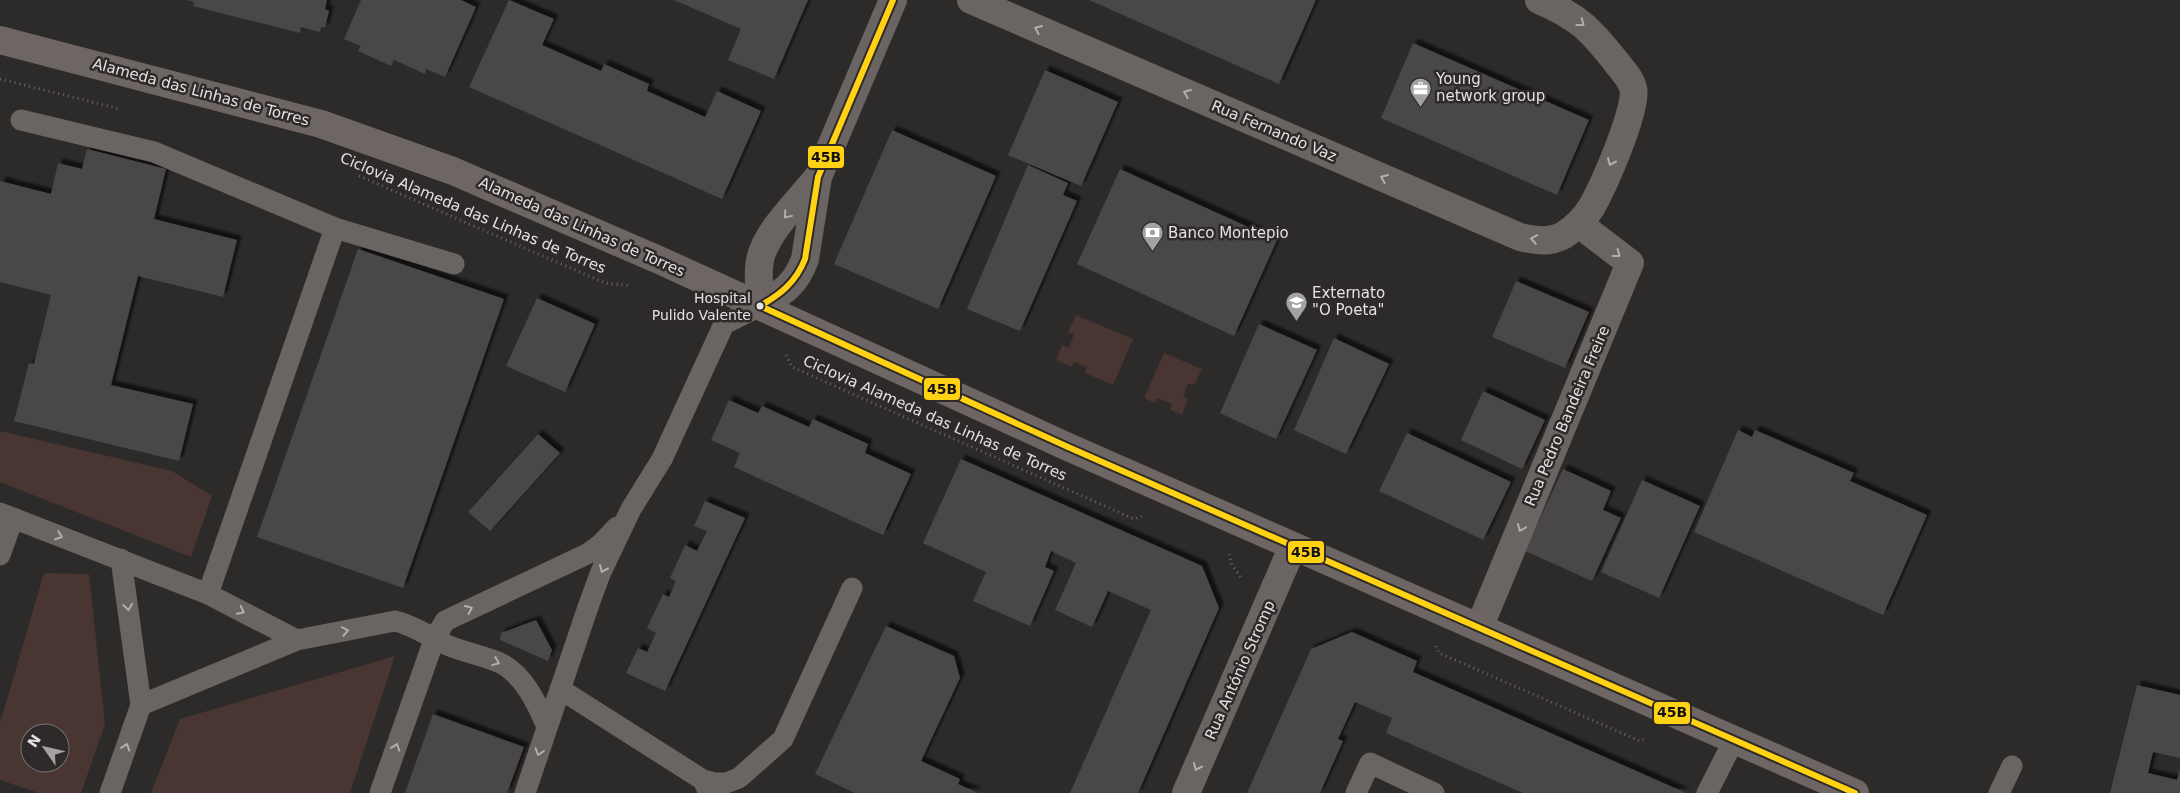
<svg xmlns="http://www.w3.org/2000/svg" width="2180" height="793" font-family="'DejaVu Sans',sans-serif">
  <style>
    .green { fill: #493531; fill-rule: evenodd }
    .building { fill: #484746; filter: url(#shadow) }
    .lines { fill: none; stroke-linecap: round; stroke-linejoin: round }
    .path { stroke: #6b6666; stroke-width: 3; stroke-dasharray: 1 4; stroke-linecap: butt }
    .service { stroke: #6a6462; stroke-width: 21 }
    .minor { stroke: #6a6462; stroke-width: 28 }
    .tertiary { stroke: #6a6462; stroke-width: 28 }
    .secondary { stroke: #6d6665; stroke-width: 28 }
    .bus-1-casing { stroke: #2e2a29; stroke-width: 10 }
    .bus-1 { stroke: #ffd214; stroke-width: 6 }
    .oneway { stroke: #b3afae }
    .bus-dot { fill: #e3e1e1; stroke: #2e2a29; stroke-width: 2 }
    .labels { text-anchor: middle; stroke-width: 5; stroke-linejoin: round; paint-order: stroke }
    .bus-label { font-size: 14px; fill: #e3e1e1; stroke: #2e2a29; text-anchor: end }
    .poi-label { font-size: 15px; fill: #e3e1e1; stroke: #2e2a29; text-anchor: start }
    .street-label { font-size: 15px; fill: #e3e1e1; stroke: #2e2a29 }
    .line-badge { stroke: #2e2a29; stroke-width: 2 }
    .pale-badge-label { font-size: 14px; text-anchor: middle; font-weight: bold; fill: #111 }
  </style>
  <defs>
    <filter id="shadow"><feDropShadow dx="4.5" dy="-4.5" stdDeviation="1" flood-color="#0009"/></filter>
  </defs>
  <rect width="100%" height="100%" fill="#2d2b2a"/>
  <path class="green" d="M1076,315L1133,339L1113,385L1085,373L1087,367L1074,362L1072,367L1056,360L1062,345L1069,348L1074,334L1068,332Z
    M1164,353L1202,369L1194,385L1188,384L1183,396L1188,399L1182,415L1170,410L1172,404L1157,398L1155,403L1144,398Z
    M0,431L172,471L212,496L191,557L0,482Z
    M44,573L89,574L105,724L81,793H39L0,780V723ZM30,733H60V763H30Z
    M395,656L350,793H151L180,719Z"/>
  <path class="building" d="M187,0H327L325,9L329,11L325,28L321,27L320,32L301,27L300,33L193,6L194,2Z
    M361,0H461L476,7L445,77L426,69L425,74L394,60L391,66L358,51L361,46L344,39Z
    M509,0L554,19L542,45L601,71L604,64L649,84L647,91L705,117L717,91L761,111L722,199L469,87Z
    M674,0H808L774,79L728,60L741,29Z
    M1089,0H1316L1279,84Z
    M1413,43L1589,120L1557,195L1381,118Z
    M1045,70L1118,102L1081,186L1008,155Z
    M892,130L996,176L938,309L834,264Z
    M87,149L166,169L154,219L237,240L223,297L138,276L111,385L193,404L179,461L14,421L29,363L34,364L51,295L0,282V181L51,194L58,163L82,169Z
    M1028,165L1068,183L1063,195L1077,201L1020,331L967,309Z
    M1120,169L1277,240L1234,336L1077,264Z
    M358,249L504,299L403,588L257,537Z
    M1516,281L1589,312L1565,368L1492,337Z
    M537,298L595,324L565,392L506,366Z
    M1259,324L1317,350L1276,439L1220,413Z
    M1334,338L1389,364L1346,454L1294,430Z
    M1483,391L1545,420L1522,469L1461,440Z
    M729,400L758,413L762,406L809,427L813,419L868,444L865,453L911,474L883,535L734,467L740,453L711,440Z
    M1738,430L1752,437L1755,430L1854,473L1850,481L1927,515L1883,615L1694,532Z
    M1407,433L1511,482L1483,540L1379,491Z
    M538,434L560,453L490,531L468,512Z
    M961,459L1202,566L1219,608L1138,793H1070L1151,610L1108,591L1092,627L1055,610L1076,563L1051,551L1045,567L1054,571L1030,626L973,601L986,572L923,543Z
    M1563,469L1611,491L1603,510L1621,518L1592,581L1525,551Z
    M1642,480L1700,506L1659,598L1601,572Z
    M705,501L745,518L665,691L626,673L638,648L647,652L656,633L647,628L663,594L669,597L676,581L670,578L685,545L697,551L707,531L694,526Z
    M536,620L552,650L548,661L500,640L501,633Z
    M886,626L954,656L960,678L921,761L960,779L958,784L978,793H855L815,774Z
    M1352,632L1417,661L1413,672L1686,793H1523L1386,733L1392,718L1355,702L1338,739L1343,741L1320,793H1247L1311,649Z
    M2137,685L2180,695V758L2153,752L2148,773L2177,780L2180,769V793H2110Z
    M433,714L524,747L507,793H405Z"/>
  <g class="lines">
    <path class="path" d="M0,79L120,109
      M359,176L605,283L631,286
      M786,355L792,367L1134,519L1142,516
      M1229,554L1232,565L1242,579
      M1436,646L1439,653L1640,741L1646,738"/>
    <path class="service" d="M21,120L154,152L335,228L208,594
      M335,228L454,264
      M0,513L208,594L297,640
      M0,555L13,518
      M121,559L141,705
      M560,689L703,780L708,791
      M703,780L714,783H726L739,778L783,739L852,588
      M110,793L141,705L297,640L395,621C413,625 430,637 447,645C463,652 481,655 498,662C523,673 537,703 547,727
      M380,793L434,640L445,621L589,553L601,544L617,527
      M525,793L587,610L600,574L631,509L662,459L724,324L760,306
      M1356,793L1370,763L1434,793
      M1707,793L1734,740
      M1999,793L2012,766"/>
    <path class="minor" d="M971,0L1520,237C1535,241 1550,243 1564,235C1575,228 1584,219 1591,208C1602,189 1639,107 1633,88C1631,79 1623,71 1617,63C1590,29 1579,17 1539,0
      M760,306C782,293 796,285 805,259L818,177L893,0
      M760,306C760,291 757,275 760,260C766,231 800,200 818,177
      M1479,628L1630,263L1579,224"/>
    <path class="tertiary" d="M1186,793L1293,546"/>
    <path class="secondary" d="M0,40L321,124L453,171L659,260L1068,447L1855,793"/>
    <defs>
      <path id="bus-1" d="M760,306L1068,447L1855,793
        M760,306C781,294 796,282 805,259L818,177L893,0"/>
    </defs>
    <use href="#bus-1" class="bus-1-casing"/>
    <use href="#bus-1" class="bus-1"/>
  </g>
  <defs><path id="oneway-chevron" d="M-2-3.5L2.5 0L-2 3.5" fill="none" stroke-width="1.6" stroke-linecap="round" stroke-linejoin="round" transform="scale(1.25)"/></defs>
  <g class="oneway">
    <use href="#oneway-chevron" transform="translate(1581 23) rotate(37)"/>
    <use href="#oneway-chevron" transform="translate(1038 29) rotate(-157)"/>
    <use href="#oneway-chevron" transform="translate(1187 93) rotate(-157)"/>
    <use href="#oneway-chevron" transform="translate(1611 162) rotate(114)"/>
    <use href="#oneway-chevron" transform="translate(1384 178) rotate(-157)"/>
    <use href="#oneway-chevron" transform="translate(787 215) rotate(130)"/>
    <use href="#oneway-chevron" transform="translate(1534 239) rotate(-172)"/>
    <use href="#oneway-chevron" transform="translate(1617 254) rotate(37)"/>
    <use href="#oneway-chevron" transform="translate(1521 528) rotate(113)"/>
    <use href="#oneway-chevron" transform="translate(59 536) rotate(20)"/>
    <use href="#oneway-chevron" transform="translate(603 569) rotate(114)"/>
    <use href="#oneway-chevron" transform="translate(128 607) rotate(82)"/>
    <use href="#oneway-chevron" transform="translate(469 609) rotate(-24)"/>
    <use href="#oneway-chevron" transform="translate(241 611) rotate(27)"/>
    <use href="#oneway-chevron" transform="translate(345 631) rotate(-11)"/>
    <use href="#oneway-chevron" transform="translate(496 662) rotate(22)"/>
    <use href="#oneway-chevron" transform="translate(126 747) rotate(-71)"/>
    <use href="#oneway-chevron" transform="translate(396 747) rotate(-71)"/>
    <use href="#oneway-chevron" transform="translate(539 752) rotate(108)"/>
    <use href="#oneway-chevron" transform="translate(1197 767) rotate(114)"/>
  </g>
  <defs>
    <symbol id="office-pin" viewBox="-11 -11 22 30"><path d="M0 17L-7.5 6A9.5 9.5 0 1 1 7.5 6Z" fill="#a3a1a1" stroke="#2e2a29"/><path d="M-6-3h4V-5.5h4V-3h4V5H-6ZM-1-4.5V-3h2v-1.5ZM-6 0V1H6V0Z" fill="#fff"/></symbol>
    <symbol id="bank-pin" viewBox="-11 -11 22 30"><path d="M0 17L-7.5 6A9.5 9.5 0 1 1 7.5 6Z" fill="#a3a1a1" stroke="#2e2a29"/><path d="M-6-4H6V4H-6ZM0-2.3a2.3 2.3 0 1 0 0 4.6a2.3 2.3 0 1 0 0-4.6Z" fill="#fff"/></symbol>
    <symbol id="school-pin" viewBox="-11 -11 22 30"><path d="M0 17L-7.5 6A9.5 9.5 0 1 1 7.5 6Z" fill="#a3a1a1" stroke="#2e2a29"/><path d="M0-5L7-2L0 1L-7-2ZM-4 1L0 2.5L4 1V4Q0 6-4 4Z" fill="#fff"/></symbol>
  </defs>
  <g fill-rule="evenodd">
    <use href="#office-pin" x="1408" y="76" width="25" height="34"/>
    <use href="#bank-pin" x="1140" y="220" width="25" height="34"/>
    <use href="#school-pin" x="1284" y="290" width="25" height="34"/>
  </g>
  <circle class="bus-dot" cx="760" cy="306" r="4.5"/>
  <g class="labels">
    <g class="bus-label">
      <text x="751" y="303">Hospital<tspan x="751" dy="17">Pulido Valente</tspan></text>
    </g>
    <g class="poi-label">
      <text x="1436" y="84">Young<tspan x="1436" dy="17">network group</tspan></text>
      <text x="1168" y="238">Banco Montepio</text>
      <text x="1312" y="298">Externato<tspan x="1312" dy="17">"O Poeta"</tspan></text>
    </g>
    <g class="street-label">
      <text transform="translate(201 92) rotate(15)" y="5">Alameda das Linhas de Torres</text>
      <text transform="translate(1274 131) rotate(23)" y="5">Rua Fernando Vaz</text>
      <text transform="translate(473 213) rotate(23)" y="5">Ciclovia Alameda das Linhas de Torres</text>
      <text transform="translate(582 227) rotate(24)" y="5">Alameda das Linhas de Torres</text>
      <text transform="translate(1567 416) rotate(-67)" y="5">Rua Pedro Bandeira Freire</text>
      <text transform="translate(935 418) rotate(24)" y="5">Ciclovia Alameda das Linhas de Torres</text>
      <text transform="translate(1240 670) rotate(-66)" y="5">Rua António Stromp</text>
    </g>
  </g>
  <g class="line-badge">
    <rect x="807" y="145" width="38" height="24" rx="5" fill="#ffd214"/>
    <rect x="923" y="377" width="38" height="24" rx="5" fill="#ffd214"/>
    <rect x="1287" y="540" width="38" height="24" rx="5" fill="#ffd214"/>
    <rect x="1653" y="701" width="38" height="24" rx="5" fill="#ffd214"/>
  </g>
  <g class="pale-badge-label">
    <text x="826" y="162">45B</text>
    <text x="942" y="394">45B</text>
    <text x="1306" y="557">45B</text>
    <text x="1672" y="717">45B</text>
  </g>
  <g transform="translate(45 748) rotate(304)"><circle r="24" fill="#2e2a29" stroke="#767373"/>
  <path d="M0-4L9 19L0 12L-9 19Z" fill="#a3a1a1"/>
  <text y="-8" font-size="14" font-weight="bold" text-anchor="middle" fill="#e3e1e1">N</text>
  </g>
</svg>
